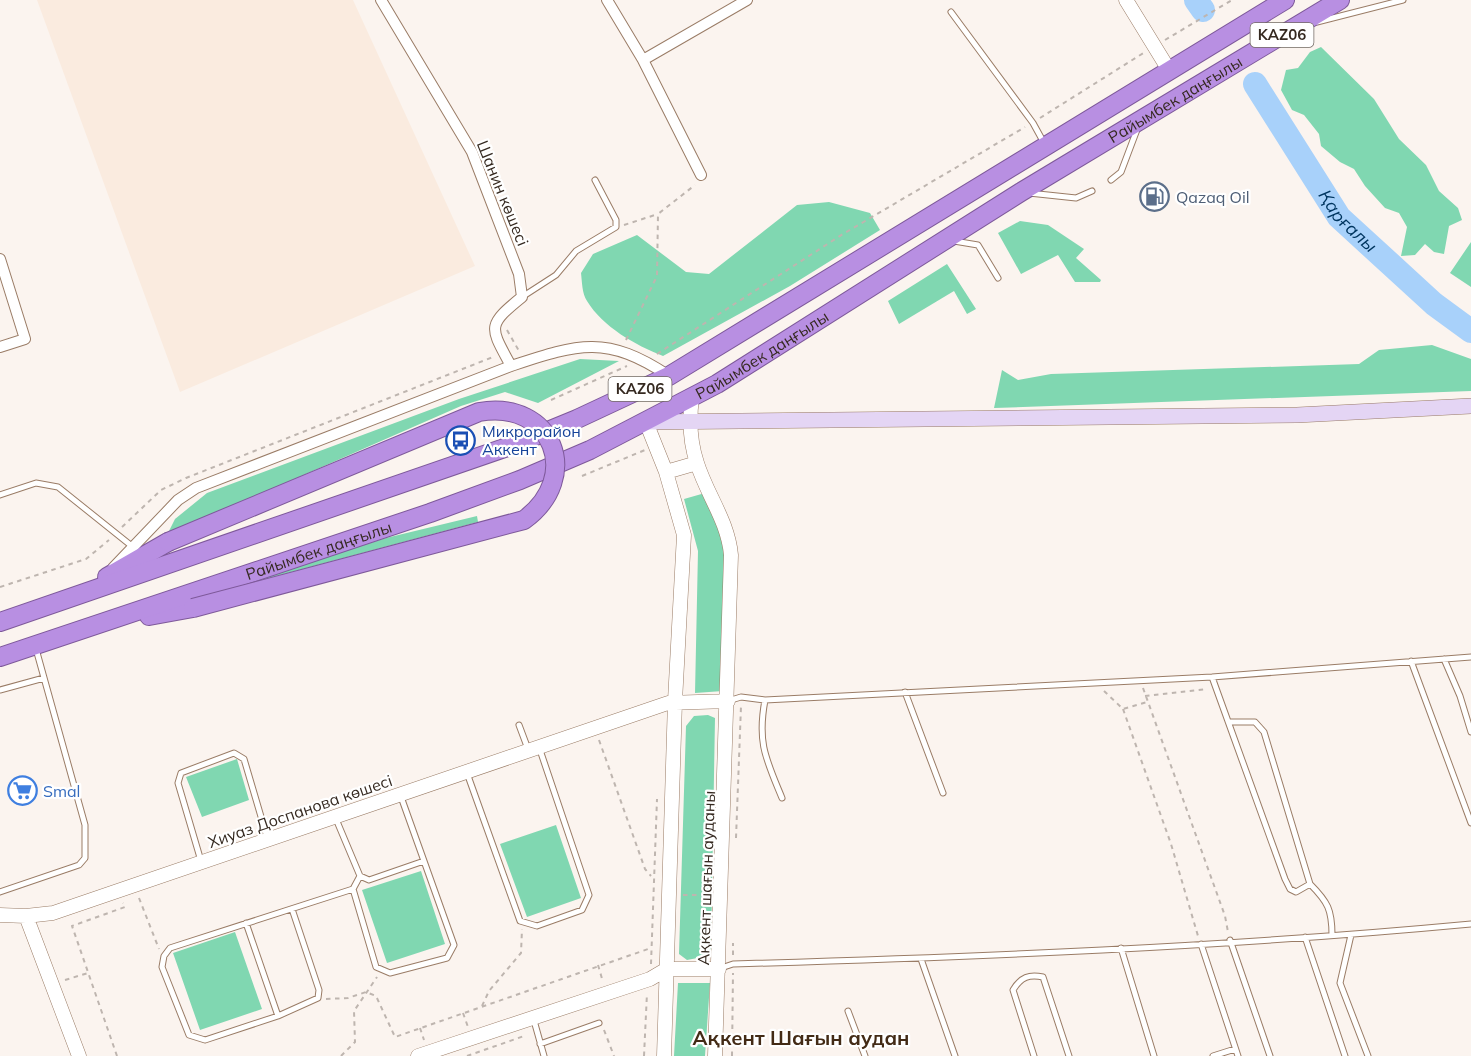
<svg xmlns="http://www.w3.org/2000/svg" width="1471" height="1056" font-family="Mulish,sans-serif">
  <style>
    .built { fill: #faebdf }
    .green { fill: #80d7b1 }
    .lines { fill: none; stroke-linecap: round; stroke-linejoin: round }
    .river { stroke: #a8d1fa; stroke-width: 24 }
    .service-casing { stroke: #9a7c66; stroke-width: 7 }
    .minor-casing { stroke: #9a7c66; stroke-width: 12 }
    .tertiary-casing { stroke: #9a7c66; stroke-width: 15 }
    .secondary-casing { stroke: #9a7c66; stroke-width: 16 }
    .trunk-casing { stroke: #7e599a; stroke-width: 20 }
    .path { stroke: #beb5af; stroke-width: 2; stroke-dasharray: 4.5 4.5; stroke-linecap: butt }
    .service { stroke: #fff; stroke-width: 5 }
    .minor { stroke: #fff; stroke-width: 10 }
    .tertiary { stroke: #fff; stroke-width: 14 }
    .secondary { stroke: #e4d5f4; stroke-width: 15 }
    .trunk { stroke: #b88fe2; stroke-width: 18 }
    .trunk-bridge-casing { stroke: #7e599a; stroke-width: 20; stroke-linecap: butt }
    .trunk-bridge { stroke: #b88fe2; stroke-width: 18 }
    .labels { text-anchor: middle; stroke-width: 4.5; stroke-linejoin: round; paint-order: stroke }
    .shield { fill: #fff; stroke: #726963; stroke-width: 1.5 }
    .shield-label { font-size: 15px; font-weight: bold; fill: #352920 }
    .street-label { font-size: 16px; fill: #352920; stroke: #fff }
    .service-label { font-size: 16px; fill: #4e5e75; stroke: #fff; text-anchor: start }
    .transit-label { font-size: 16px; fill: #164399; stroke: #fff; text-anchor: start }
    .shop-label { font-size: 16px; fill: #366cbe; stroke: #fff; text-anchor: start }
    .water-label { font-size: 18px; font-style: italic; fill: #003660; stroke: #fff }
    .quarter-label { font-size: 20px; font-weight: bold; fill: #432b16; stroke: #fff }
  </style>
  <rect width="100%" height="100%" fill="#fbf4ef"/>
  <path class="built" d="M37,0H353L475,266L180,392Z"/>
  <path class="green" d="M1321,47L1374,99L1399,139L1426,165L1439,191L1458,208L1462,220L1449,226L1444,254L1434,252L1425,244L1415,255L1401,256L1407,227L1399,213L1385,208L1365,186L1354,169L1340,162L1321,146L1319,134L1304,115L1292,110L1281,90L1286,70L1298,68L1310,52Z
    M829,202L870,213L880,230L790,286L663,356C635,345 603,327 587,301C582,294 582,281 581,273L593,254L637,235L686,272L709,274L797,205Z
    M1020,221L1048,225L1084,249L1076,258L1101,280L1100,282H1075L1058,255L1021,274L998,233Z
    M1471,242V287L1450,273Z
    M947,264L976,309L967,314L954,291L899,324L888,301Z
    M1432,345L1471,359V391L994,408L1002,370L1018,380L1051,374L1359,364L1379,350Z
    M580,359L619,361L538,403L505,392L461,406L167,535L175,519L207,493L459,399Z
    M705,493L725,540L723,691L695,693L698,551L684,499Z
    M477,516L478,522L209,594L386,538Z
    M708,715L715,718L711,948L708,956L687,960L679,954L686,726L694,716Z
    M237,759L249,800L202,817L186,777Z
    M556,825L581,898L527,917L500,844Z
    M421,871L445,944L387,963L362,890Z
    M235,932L262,1009L200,1030L173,953Z
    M678,983H710L705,1056H674Z"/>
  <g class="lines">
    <g class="river">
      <path d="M1196,0L1203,10"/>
      <path id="s1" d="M1255,84L1339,217L1434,304L1471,331"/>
    </g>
    <defs>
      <path id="service" d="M951,12L1033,123L1044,143
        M1317,22L1403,0
        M1111,180L1121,172L1138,127
        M1029,193L1076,198L1092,191
        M954,241L978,245L998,278
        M522,297L556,275L576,251L616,227V220L595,180
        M0,495L36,483L58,487L133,547
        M1444,659L1460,696L1471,732
        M1411,661L1471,823
        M1212,677L1285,879L1290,889L1296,892L1310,884L1264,732L1255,722H1229
        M0,690L44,678
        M905,692L943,793
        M765,700C757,743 766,759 782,798
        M728,701L741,697L765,700L1212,677L1471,657
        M519,725L528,749
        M467,773L520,921L537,926L582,910L589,895L539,747
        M201,861L178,783L181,773L234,753L244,759L267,837
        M360,876L369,880L424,861L400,794
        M1310,884C1328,902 1332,910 1332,935
        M353,889L376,967L390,973L447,958L454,945L424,861
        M0,892L79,865L85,858V825L36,649
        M292,909L319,990L318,998L278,1016L205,1040L189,1035L162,967L164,956L170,948L353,889L360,876L336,819
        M246,923L278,1016
        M1351,935L1340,983L1368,1056
        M1305,937L1345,1056
        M1230,940L1270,1056
        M1201,944L1238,1056
        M1121,948L1154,1056
        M921,959L955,1056
        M721,968L733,964C979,957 1226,947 1471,924
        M848,1011L865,1056
        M533,1017L544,1056
        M540,1044L599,1023
        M1034,1056L1013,990C1021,977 1029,974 1043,977L1069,1056
        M1213,1056L1235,1049"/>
      <path id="minor" d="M381,0L472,152L519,274L522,297C486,326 490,327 511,366
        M607,0L643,60L701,175
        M643,60L747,0
        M0,259L25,339L0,347
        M113,568L178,500L196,488L511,366C578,344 606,334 669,376"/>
      <path id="tertiary" d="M1126,0L1169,70
        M692,398C689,420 690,442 697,463C707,495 728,521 731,555L715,1056
        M646,422L666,472L684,535L675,701L664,1056
        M666,472L697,463
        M0,915L26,916L53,913L668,703L728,701
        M26,916L79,1056
        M418,1056L650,979L667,969H719"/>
      <path id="secondary" d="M646,422L1297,415L1471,406"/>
      <g id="trunk">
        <path d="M107,577L168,542"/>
        <path d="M149,616L193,608"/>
        <path d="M0,622L516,444L577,419L669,376L1285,0"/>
        <path id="s2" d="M0,657L430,513L520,480L590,450L717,384L1021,192L1340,0"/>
      </g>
    </defs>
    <use href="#service" class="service-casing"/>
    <use href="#minor" class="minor-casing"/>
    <use href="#tertiary" class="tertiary-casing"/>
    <use href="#secondary" class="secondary-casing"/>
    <use href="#trunk" class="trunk-casing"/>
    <path class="path" d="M1165,40L1232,0
      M1040,118L1145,52
      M624,225L658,214
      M507,330L519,351
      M626,340L657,276L658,214L695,185
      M657,354L843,234L1025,127
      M551,400L627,366
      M582,476L645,450
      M122,527L161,490L186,478L493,357
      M0,587L86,559L109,540
      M1143,688L1225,916L1228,932
      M1104,691L1123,709L1147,702
      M1145,696L1207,689
      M1123,709L1171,844L1198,936
      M599,740L645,869L651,876
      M736,838L741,706
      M683,895H707
      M139,898L159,949
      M733,955V943
      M651,964L657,799
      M598,965L603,982
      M65,980L88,973
      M326,999L348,998L366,992L376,996L395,1037L651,948
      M482,1006L489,991L521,953L522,929
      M463,1013L468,1027
      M420,1028L424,1040
      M604,1030L614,1056
      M117,1056L72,926L125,907L123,903
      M341,1056L355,1042L354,1011L377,977
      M467,1056L524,1036
      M644,1056L647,993
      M732,1056L733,973"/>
    <use href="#service" class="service"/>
    <use href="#minor" class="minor"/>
    <use href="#tertiary" class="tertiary"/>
    <use href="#secondary" class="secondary"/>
    <use href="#trunk" class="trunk"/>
    <defs>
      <path id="trunk-bridge" d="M168,542L479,412C553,399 583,477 524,520L193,608"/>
    </defs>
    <use href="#trunk-bridge" class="trunk-bridge-casing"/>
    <use href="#trunk-bridge" class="trunk-bridge"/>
  </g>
  <defs>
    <symbol id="fuel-ring" viewBox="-11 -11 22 22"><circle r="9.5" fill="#fff" stroke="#5c6f8a" stroke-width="1.5"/><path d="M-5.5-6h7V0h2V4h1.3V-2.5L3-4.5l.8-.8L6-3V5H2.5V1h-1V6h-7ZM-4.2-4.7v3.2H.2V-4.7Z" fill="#5c6f8a"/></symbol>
    <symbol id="bus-ring" viewBox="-11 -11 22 22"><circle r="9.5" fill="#fff" stroke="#1a4fb4" stroke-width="1.5"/><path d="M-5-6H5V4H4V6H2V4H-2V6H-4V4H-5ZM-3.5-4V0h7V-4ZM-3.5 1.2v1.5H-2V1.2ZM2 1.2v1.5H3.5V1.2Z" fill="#1a4fb4"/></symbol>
    <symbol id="supermarket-ring" viewBox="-11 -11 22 22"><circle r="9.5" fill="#fff" stroke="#3f7fe0" stroke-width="1.5"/><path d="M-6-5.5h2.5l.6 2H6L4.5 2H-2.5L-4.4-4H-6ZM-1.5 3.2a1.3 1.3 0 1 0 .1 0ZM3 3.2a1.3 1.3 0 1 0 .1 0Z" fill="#3f7fe0"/></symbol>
  </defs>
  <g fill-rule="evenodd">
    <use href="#fuel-ring" x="1138" y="180" width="33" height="33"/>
    <use href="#bus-ring" x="444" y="424" width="33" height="33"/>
    <use href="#supermarket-ring" x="6" y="774" width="33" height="33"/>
  </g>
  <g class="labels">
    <g class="shield">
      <rect x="1250.5" y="23" width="63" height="24" rx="4.5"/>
      <rect x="608.5" y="377" width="63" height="24" rx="4.5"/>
    </g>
    <g class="shield-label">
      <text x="1282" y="40">KАZ06</text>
      <text x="640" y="394">KАZ06</text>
    </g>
    <g class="street-label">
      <text dy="6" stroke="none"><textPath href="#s2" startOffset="1308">Райымбек даңғылы</textPath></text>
      <text transform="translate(503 193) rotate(68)" y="6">Шанин көшесі</text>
      <text dy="6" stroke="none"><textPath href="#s2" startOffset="822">Райымбек даңғылы</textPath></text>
      <text dy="6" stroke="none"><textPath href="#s2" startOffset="336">Райымбек даңғылы</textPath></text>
      <text transform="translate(300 811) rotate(-19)" y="6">Хиуаз Доспанова көшесі</text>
      <text transform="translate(706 878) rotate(-88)" y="6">Ақкент шағын ауданы</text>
    </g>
    <g class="service-label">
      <text x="1176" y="203">Qazaq Oil</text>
    </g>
    <g class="transit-label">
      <text x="482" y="437">Микрорайон<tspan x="482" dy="18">Аккент</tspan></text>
    </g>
    <g class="shop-label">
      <text x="43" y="797">Smal</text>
    </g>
    <g class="water-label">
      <text dy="6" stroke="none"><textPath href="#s1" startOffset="166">Қарғалы</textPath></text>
    </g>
    <g class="quarter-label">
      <text x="801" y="1045">Ақкент Шағын аудан</text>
    </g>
  </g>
</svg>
